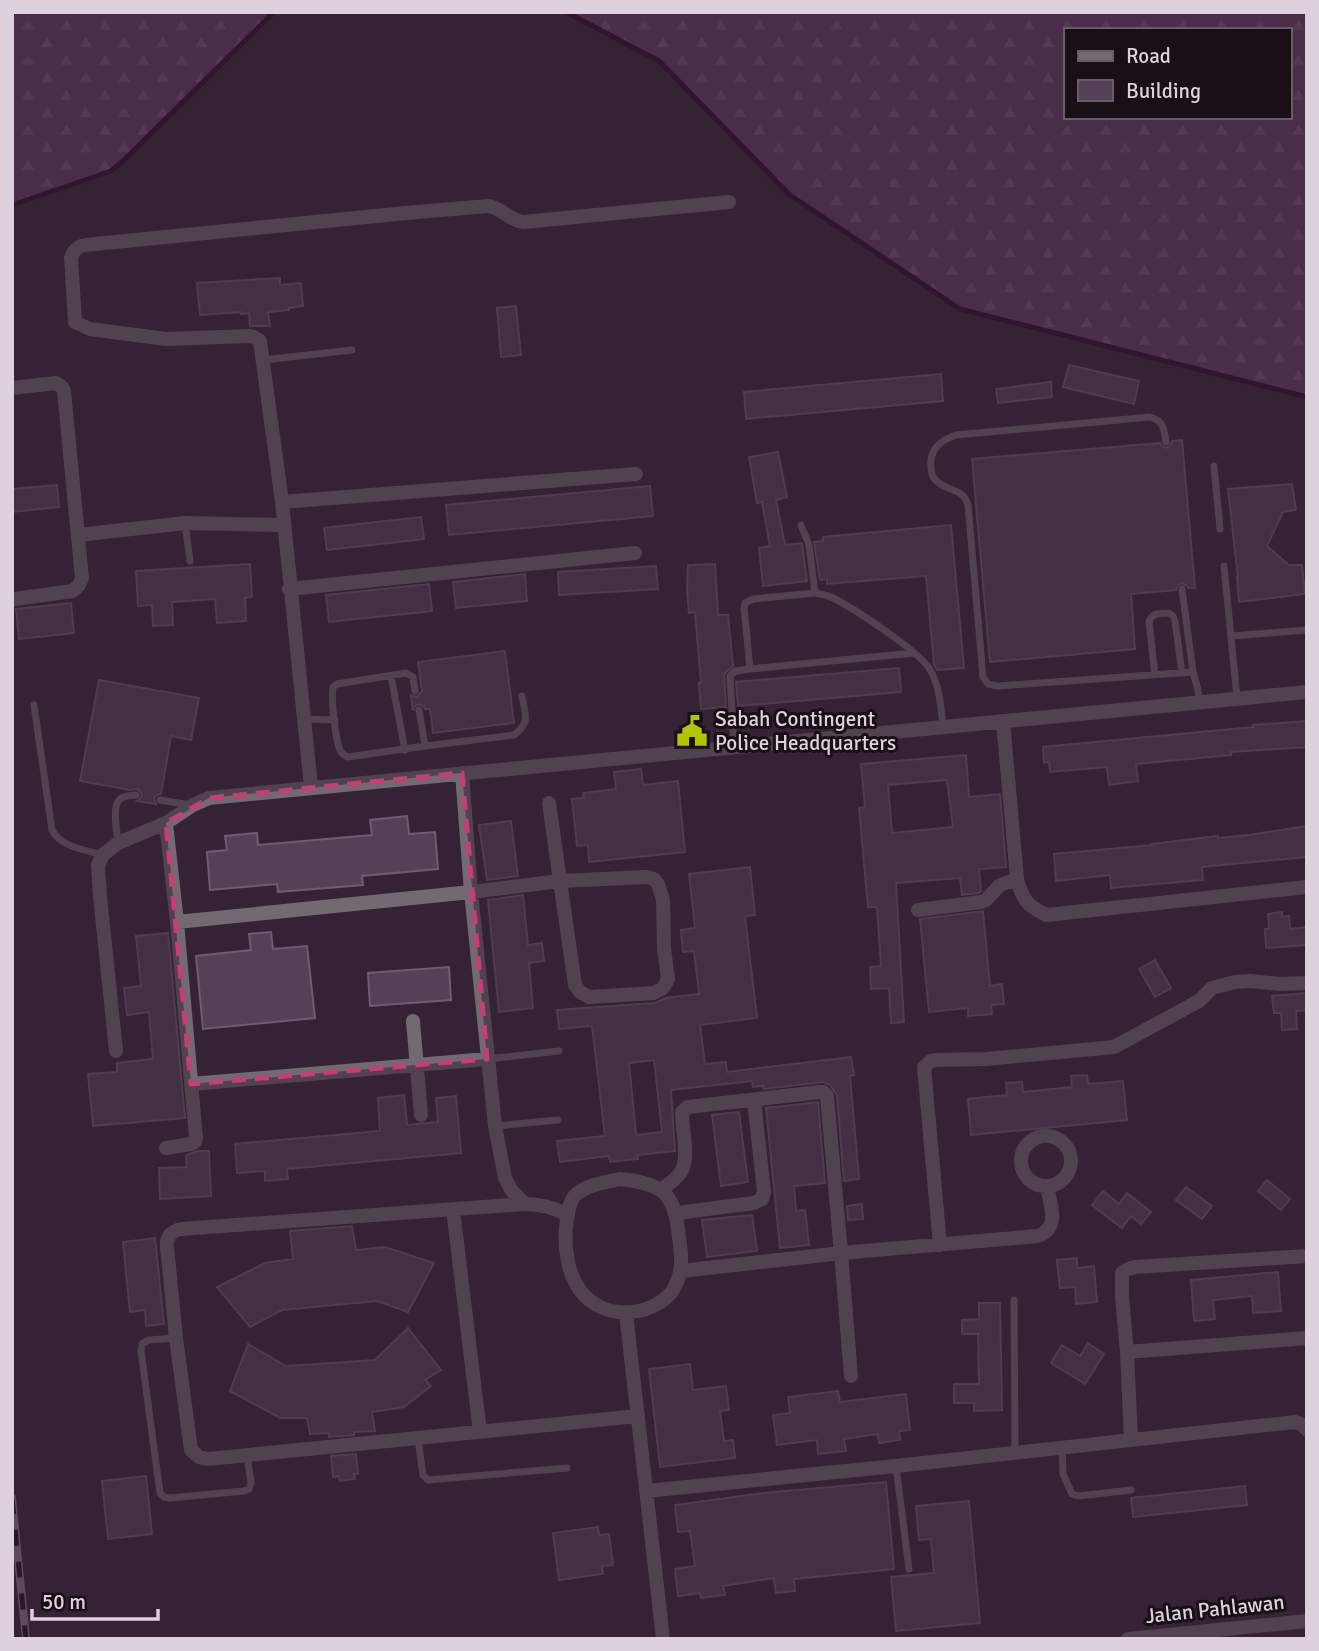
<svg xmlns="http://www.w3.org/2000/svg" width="1319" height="1651" font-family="Signika,sans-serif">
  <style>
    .forest { fill: url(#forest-firs); fill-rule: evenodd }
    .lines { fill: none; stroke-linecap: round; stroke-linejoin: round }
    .stream { stroke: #2a042b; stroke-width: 5 }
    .building { fill: #554155; stroke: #715b70; stroke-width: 2; fill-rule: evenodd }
    .service { stroke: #736972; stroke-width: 7 }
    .minor { stroke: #736972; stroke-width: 14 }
    .tertiary { stroke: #736972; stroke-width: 14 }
    .rail-casing { stroke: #8b7c8b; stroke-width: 8 }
    .rail { stroke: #180f17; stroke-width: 5; stroke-dasharray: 16; stroke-linecap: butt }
    .marked { fill: none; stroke: #c73d75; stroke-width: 5; stroke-dasharray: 14 9; stroke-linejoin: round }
    .labels { text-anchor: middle; stroke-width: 6; stroke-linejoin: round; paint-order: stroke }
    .poi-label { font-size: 21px; fill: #ddd1dd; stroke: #180f17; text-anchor: start }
    .street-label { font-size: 21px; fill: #ddd1dd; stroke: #180f17 }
  </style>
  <defs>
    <pattern id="forest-firs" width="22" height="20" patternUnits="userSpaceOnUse" patternTransform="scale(1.75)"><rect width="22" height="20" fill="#633a63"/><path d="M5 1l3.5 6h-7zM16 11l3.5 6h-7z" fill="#795579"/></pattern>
  </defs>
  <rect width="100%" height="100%" fill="#352235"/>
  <path class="forest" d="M12,12H274L124,160L111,171L12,205Z
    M566,12H1307V397L960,309L790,195L659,61ZM1065,30H1289V117H1065Z"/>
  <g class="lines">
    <path class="stream" d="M566,12L659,61L790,195L960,309L1307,397
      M12,205L111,171L124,160L274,12"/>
  </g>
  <path class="building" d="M280,278V285L301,283L303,306L289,308V310L268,312L270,326H250L249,313L241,314V312L200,315L197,283Z
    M516,306L521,355L501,357L497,308Z
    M1069,365L1139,381L1134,404L1063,387Z
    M941,374L943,401L746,419L744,392Z
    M1051,382L1052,397L998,403L996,389Z
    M1182,440L1195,588H1188L1186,585L1182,583L1178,585L1176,590L1131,594L1135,649L990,662L972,459L1160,443L1162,446L1166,448L1170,446L1172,441Z
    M778,452L787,497L776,500L785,545L802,543L807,581L763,586L759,548L770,546L762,502L757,503L749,457Z
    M1292,484L1296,510L1283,512L1267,546L1289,565H1302L1305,594L1239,602L1237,577H1238L1228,489Z
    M57,485L59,507L12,512V489Z
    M650,486L653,516L449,535L446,505Z
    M421,517L424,539L327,550L324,528Z
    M951,525L964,668L937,670L934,665L926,576L827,584V579L820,580L814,542L823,541V537Z
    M250,564L252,597L245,598L246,621L217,623L215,599L172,602L173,625L153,626L152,605L138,606L136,571Z
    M715,564L718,615H728L733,666L724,674L726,707L701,709L699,683H701L695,612L689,613L687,588L688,565Z
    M656,566L658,589L559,595L558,572Z
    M525,574L527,601L456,608L453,582Z
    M429,584L432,611L329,622L326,595Z
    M71,603L74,633L19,639L16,609Z
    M505,651L514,723L433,733L430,709H425L423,706L419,704L415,706L413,711L411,695L417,697L422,691L418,662Z
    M899,668L901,692L738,706L736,682Z
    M99,680L199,698L191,740L171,736L161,794L157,795L154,798L156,804L137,801L140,799L142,795L138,789L130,790L80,781Z
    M1307,721V747L1231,752V755L1136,764L1138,781L1109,785L1107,767L1050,772L1049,762L1044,763L1043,747L1253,727V725Z
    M966,755L969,797L1000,794L1006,867L979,869L981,891L979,893L962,895L960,878L896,883L904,1022L891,1023L889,988L871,989L870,967L881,966L877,907H868L859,808L865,807L861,764ZM947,780L953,827L892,833L888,785Z
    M641,769L643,785L678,781L685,852L589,862L588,845L577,846L572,799L584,798L583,793L616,789L614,772Z
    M407,816L409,834L435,832L438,869L362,876L363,885L278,892L277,884L210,890L207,852L227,850L225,836L257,833L258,845L372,835L370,820Z
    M511,821L518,876L487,880L479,825Z
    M1307,826V857L1202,867L1203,880L1111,888L1110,875L1056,881L1054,854L1153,845L1152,844L1218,836V838L1248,835Z
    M750,867L755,915L745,916L757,1018L700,1025L705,1064L726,1062L727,1072L851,1057L854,1075L850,1076L859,1179L844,1181L837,1095L830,1085L823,1082L764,1089L763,1086L753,1087L752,1081L671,1090L675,1151L637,1155L638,1159L610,1162L609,1156L560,1162L557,1141L605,1136L592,1026L559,1029L557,1010L655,1003L666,998L699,994L694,951L683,952L681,930L695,928L689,874ZM654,1060L662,1132L636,1135L629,1063Z
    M523,895L528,945L542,943L544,961L529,963L533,1008L499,1012L488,900Z
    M983,911L990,986L1002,984L1004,1004L991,1005L992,1014L968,1016V1008L929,1012L920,919Z
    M1282,912V917L1289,916L1290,929L1307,927V945L1266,948L1265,929H1269L1268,914Z
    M271,932L273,949L307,946L315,1018L203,1029L196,956L251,950L249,934Z
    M168,933L185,1118L93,1126L88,1074L117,1072V1063L153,1059L149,1012L127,1015L124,988L141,986L136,936Z
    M1155,960L1171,988L1155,997L1139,969Z
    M449,967L451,1000L370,1006L368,973Z
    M1307,993V1010L1296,1011L1297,1029L1282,1030L1281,1013H1274L1272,996Z
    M1087,1075L1088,1084L1123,1081L1127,1120L971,1135L968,1099L1007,1095L1006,1083L1022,1082L1023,1092L1072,1087L1071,1076Z
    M404,1095L407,1125L438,1122L436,1098L456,1096L461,1153L287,1169L288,1179L265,1181V1171L237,1173L235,1144L380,1131L378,1098Z
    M818,1102L825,1183L794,1186L796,1211L805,1210L809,1245L780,1248L766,1108Z
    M739,1112L748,1182L721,1186L712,1115Z
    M198,1151H209L211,1196L160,1199L159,1168L187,1167L186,1155Z
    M1267,1180L1290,1199L1281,1210L1258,1191Z
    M1186,1187L1212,1206L1202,1219L1176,1200Z
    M1103,1191L1119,1204L1127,1193L1151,1212L1141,1224L1131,1216L1122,1228L1092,1205Z
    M862,1204L863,1219L848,1220L847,1206Z
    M752,1215L757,1251L707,1257L702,1220Z
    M352,1226L356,1250L385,1247L434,1263L408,1312L377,1301L282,1310L250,1327L217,1287L265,1263L293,1259L290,1231Z
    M155,1238L164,1324L146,1326L145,1310L130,1312L123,1242Z
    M1077,1258V1268L1094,1266L1097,1302L1076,1304L1075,1287L1060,1288L1057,1260Z
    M1278,1272L1281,1311L1253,1313L1252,1296L1213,1300L1215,1319L1194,1321L1191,1280Z
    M979,1303H1000L1002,1410L974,1411V1403H954V1384H979L978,1334H962V1320L979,1319Z
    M408,1328L441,1370L425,1380L431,1386L404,1407L372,1412L375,1431L354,1432V1435L329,1437V1433L310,1434L307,1418H280L230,1391L248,1344L286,1366L375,1360Z
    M1088,1343L1104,1354L1085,1384L1051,1363L1062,1345L1080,1356Z
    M690,1364L693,1390L726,1386L729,1410L720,1411L724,1441L733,1440L735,1458L660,1467L649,1369Z
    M838,1391L840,1402L906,1394L910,1430L899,1431L900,1440L879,1443L878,1434L844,1439L846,1451L818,1454L817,1440L777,1445L773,1415L790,1413L788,1397Z
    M356,1454L358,1474H354L355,1479L340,1481L339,1476L333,1477L331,1456Z
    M146,1476L152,1534L108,1539L102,1481Z
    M886,1482L894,1569L794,1579L795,1591L776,1593L774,1578L723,1586L725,1595L701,1598L700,1593L678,1596L675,1569L695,1566L690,1531L678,1532L675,1505L763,1493Z
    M1245,1486L1247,1505L1133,1517L1131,1498Z
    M969,1501L980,1623L896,1631L891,1577L934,1573L931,1539L919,1540L916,1506Z
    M598,1527L599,1535L609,1534L613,1565L602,1566L603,1574L559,1580L553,1533Z"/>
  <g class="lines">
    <path class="service" d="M263,360L352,350
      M1166,442C1164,429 1164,421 1150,417L956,435C941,440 929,449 931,467C931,470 932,476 934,478C943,492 963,486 968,505L983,677L988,684L998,686L1193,672L1198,690L1199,702
      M1214,466L1220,529
      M185,523L190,561
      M801,525L809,545L815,593C821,594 826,595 831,597C852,607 917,650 929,668C940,685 941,708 943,727
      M1224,566L1237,698
      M1182,589L1193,672
      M1232,636L1307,630
      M750,669L914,653
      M1155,675L1149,622C1152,612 1161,614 1169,613L1173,616L1175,621L1182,673
      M391,676L405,750
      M415,691L413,677L406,673L337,684L333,687C331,700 335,738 340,750C342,755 344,755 348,757L425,746L419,710
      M34,705L52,830C60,847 86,850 103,855
      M304,719L335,720
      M425,746L514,735C531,722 525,715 522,696
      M734,747L730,676L735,671L750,669L744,607L745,603L753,599L815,593
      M160,800L190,805
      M118,842C117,833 112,807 119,800C123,795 131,796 136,795
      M487,1059L559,1051
      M496,1126L558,1120
      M1014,1300L1015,1452
      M176,1338L148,1340L142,1344L141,1351L160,1493L164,1497L170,1498L244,1491L249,1489L251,1483L247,1455
      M418,1439L423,1475L428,1480L567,1468
      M1062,1448L1063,1474L1072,1494L1078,1496L1131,1490
      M896,1466L909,1569"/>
    <path class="minor" d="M12,388L56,383L62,387L64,391L82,578L79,585L73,591L15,599
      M282,502L636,474
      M78,535L185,523L284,525
      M289,589L635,553
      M1003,721L1017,879C1022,899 1028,907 1047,915L1307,887
      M462,773L471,892L495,1126L505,1178L512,1191L525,1204
      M311,787L282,502L260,341L254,337L250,336L166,339L90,329L75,322L71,257C74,250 77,247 85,245L406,213L488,206C502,208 510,221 524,222L729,202
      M166,823L177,922
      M918,910L981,902L986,900L1000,885L1017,879
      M413,1021L421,1115
      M116,1051L100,896L98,865L103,855L118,843L166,823L193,805L209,798L1307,692
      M191,1084L487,1059
      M1021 1161a25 25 0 1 1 50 0a25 25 0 1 1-50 0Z
      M166,1148L191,1144L195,1142L196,1138L177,922L471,892L560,881L575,985L580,992L589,997L654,993L663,988L668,979L664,949L663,900L658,884L654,879L647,877L560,881L549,803
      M620,1179C664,1184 675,1193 679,1237C681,1251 683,1266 678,1279C676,1284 674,1289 671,1293C649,1317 607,1319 585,1296C567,1278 563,1244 567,1220C568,1210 570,1198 579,1192C591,1184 606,1182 620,1179Z
      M661,1190C668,1184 678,1179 682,1170C689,1156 682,1129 682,1112L688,1107L820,1092H823L827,1096L841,1253L1038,1236C1061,1227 1050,1205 1047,1186
      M453,1210L480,1432
      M677,1213L754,1203L762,1199L764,1192L754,1100
      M568,1215C553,1207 541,1204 525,1204L181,1229C171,1231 166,1237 167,1247L176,1338L191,1450L199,1457L208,1459L638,1416
      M940,1245L924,1067L931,1061L937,1060L986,1059L1114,1047L1199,1001L1212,988L1235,982L1250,981L1280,984L1307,983
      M681,1271L841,1253L851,1376
      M626,1313L663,1639
      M1127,1352L1307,1338
      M1131,1439L1127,1352L1122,1297V1273L1128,1269L1135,1267L1307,1256
      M646,1491L896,1466L1295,1422L1303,1425L1307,1430"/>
    <path class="tertiary" d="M1128,1639L1307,1621"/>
    <defs>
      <path id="rail" d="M12,1498L26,1639"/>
    </defs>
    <use href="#rail" class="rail-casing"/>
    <use href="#rail" class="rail"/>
  </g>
  <path d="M0 0H1319V1651H0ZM462,773L487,1059L191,1084L166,823L209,798Z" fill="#352235" fill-opacity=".55" fill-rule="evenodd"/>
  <path class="marked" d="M462,773L487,1059L191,1084L166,823L209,798Z"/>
  <defs>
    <symbol id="civic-bare" viewBox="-9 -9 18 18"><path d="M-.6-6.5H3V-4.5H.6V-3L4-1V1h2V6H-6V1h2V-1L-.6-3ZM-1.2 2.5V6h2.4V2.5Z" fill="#b1c500" stroke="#180f17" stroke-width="2.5" paint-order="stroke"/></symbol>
  </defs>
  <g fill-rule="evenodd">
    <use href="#civic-bare" x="670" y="709" width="44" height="44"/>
  </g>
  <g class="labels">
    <g class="poi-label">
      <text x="715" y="726">Sabah Contingent<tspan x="715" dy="24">Police Headquarters</tspan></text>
    </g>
    <g class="street-label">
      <text transform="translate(1215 1609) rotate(-6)" y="7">Jalan Pahlawan</text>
    </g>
  </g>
  <rect width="1319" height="1651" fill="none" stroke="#ddd1dd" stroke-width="28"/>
  <rect x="1064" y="28" width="228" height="91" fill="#180f17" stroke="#675d66" stroke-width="2"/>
  <rect x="1078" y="51" width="35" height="10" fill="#736972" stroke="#675d66" stroke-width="2"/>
  <text x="1126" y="63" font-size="21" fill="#ddd1dd">Road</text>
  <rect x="1078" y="80" width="35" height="21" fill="#554155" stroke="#675d66" stroke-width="2"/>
  <text x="1126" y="98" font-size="21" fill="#ddd1dd">Building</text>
  <path d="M32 1609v10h126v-10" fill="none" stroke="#ddd1dd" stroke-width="3.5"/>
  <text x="42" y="1609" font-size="21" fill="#ddd1dd" stroke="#180f17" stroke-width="5" paint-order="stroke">50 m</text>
</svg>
